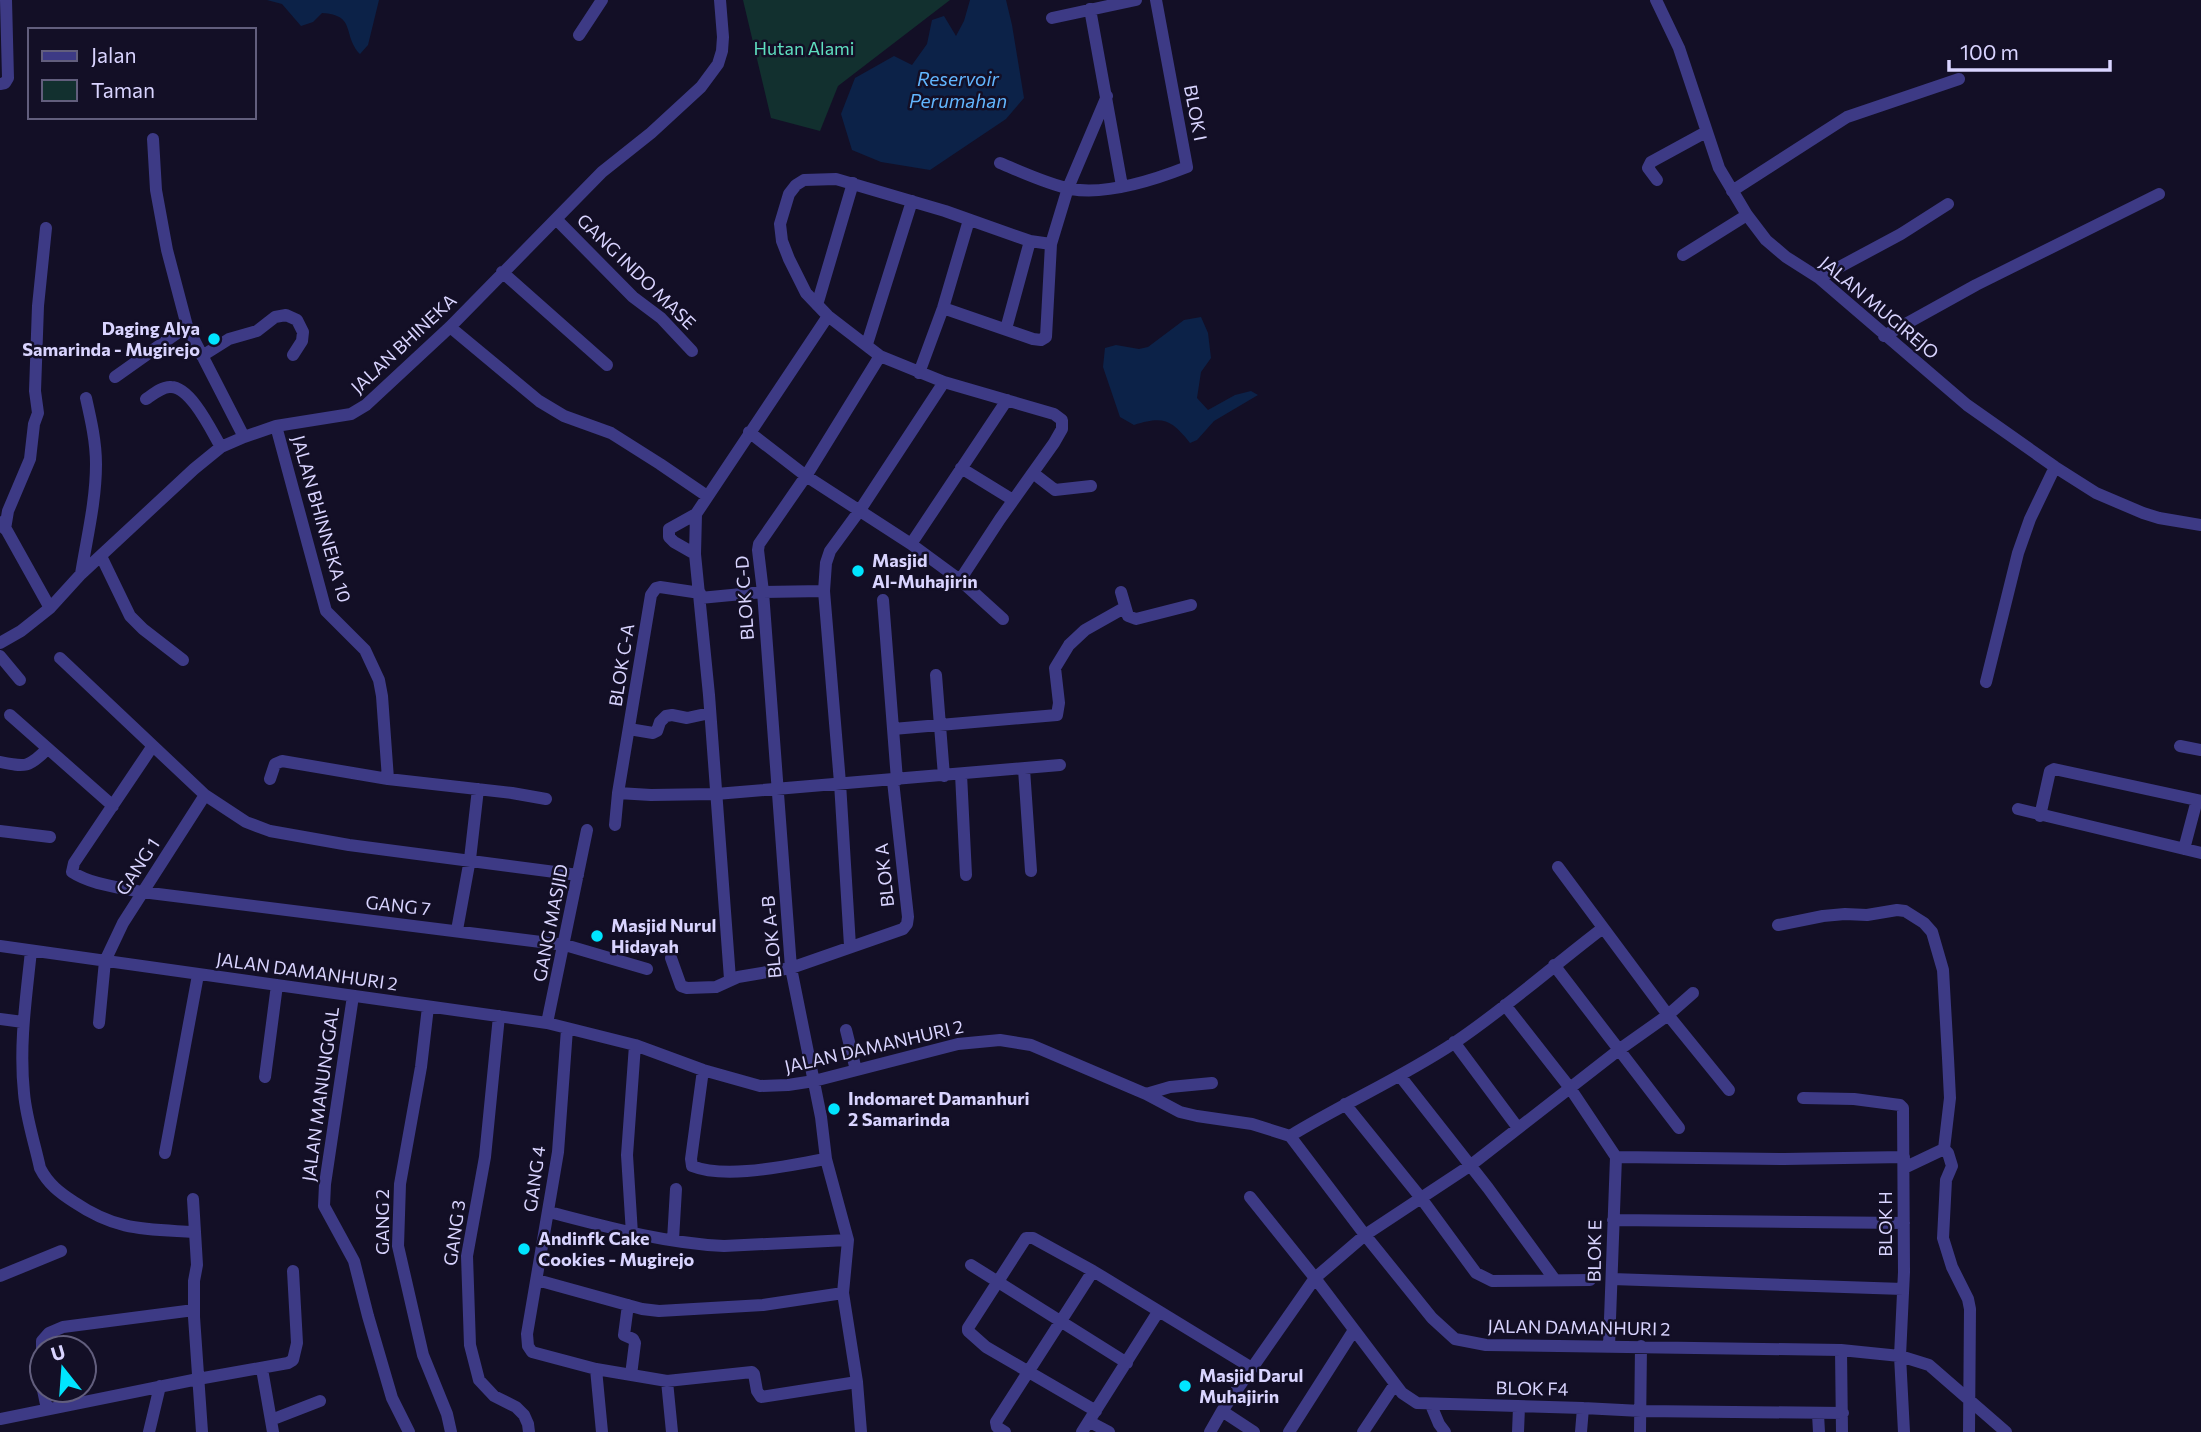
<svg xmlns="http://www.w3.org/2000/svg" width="2201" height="1432" font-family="Commissioner,sans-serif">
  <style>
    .green { fill: #12302f }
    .water { fill: #0c2248 }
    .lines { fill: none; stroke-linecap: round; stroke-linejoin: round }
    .minor { stroke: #3d3a85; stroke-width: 12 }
    .poi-dot { fill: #00e5ff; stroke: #130f26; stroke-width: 2.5 }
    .labels { text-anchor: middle; stroke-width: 5; stroke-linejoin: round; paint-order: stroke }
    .park-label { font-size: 18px; fill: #5fe0c0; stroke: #130f26 }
    .street-label { font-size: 18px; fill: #d9d4ff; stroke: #130f26 }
    .poi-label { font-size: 18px; font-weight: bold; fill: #d9d4ff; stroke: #130f26; text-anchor: start }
    .water-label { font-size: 19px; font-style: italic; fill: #62b6ff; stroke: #130f26 }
  </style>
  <rect width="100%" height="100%" fill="#130f26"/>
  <path class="green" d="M743,0H950L838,86L820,131L771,118Z"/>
  <path class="water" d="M267,0H379L368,45L360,54C342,35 357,15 322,13L313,22L301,26L282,4Z
    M970,0H1006L1012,25L1024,98L1006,119L930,170L881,162L852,150L841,114L855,78L894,56L912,65L927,44L932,20L944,16L956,36L964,21Z
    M1201,317L1208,333L1211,358L1201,372L1197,398L1208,410L1235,395L1251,391L1258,395L1214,421L1197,440L1190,443C1171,419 1163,416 1134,425L1120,417L1103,367L1105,348L1116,345L1139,349L1148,347L1184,320Z"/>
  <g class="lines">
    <path class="minor" d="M1656,0L1679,48L1719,168L1747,215L1766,240L1786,257L1819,278L1967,405L2055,467L2096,493L2143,513L2159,518L2201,525
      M1090,9L1122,186
      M1052,18L1136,0
      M579,35L602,0
      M0,84L5,83L8,78L6,0
      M153,139L156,190L167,250L187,326L244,437
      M1000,163C1022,172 1047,184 1071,189C1106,195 1154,180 1187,167L1156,0
      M1657,180L1648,168L1651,162L1706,132
      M1732,191L1847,117L1959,79
      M556,219L633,297L661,318L692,351
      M1683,255L1747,215
      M502,272L607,365
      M1819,278L1901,234L1948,204
      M817,305L853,183
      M943,308L1033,339L1041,340L1046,337L1051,244L1068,188L1107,96
      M450,327L539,401L564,416L611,433L660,464L707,496
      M1006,329L1030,241
      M1884,336L1976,285L2159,194
      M867,344L912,201
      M202,356L229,339L257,331L275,317L286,315L297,320L303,332L302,341L293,355
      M919,373L943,308L969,220
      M115,377L187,326
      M146,399C152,395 163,386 171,387C191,387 212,432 221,447
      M276,426L326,611L365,650L379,680L382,696L388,779
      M749,432L806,476L911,544L960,580L1003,619
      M961,468L1013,500
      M1033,473L1055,490L1091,486
      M696,514L695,554L709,695L730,979
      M2,522L50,608
      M5,529L8,511L30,459L34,424L38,413L35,391L38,306L46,228
      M911,544L1007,400
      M695,554L674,542L669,537V529L696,514L828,316
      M101,556L130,616L143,629L183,660
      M81,574C87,537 96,501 96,464C96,442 91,420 86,398
      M960,580L1000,519L1054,443L1062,429V420L1054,414L944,382L880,356L828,316L806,293L789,259L782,241L780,224L789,194L796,185L804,180L836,179L945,211L1030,241L1051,244
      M1121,592L1128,616L1136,619L1191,605
      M700,598L763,592L824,591
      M883,600L897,780
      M0,643L21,631L50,608L81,574L194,469L221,447L244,437L276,426L351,414L366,405L450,327L602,172L651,133L701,87L718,64L722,51L723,37L720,0
      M0,656L20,680
      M60,658L205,795L246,822L270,831L349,845L578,875
      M936,675L944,776
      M1986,682L2018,553L2030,519L2055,467
      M10,715L113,806
      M629,729L653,733L657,731L660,722L666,716L672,715L687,718L710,713
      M893,729L1057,715L1059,703L1055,668L1069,645L1085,630L1124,608
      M2180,746L2201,750
      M152,747L74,863L72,872C92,885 119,887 142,892L565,945L647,969
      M0,762C25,767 29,768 47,749
      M1024,769L1031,871
      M961,774L966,875
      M270,779L275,764L282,761L388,779L512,793L546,799
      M618,793L651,795L716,794L1060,765
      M2018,809L2201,853
      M2040,816L2050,771L2054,769L2201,801
      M615,825L618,793L651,595L656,588L660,587L700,593
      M0,831L50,837
      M2184,849L2197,800
      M1558,867L1668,1015L1729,1090
      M1778,925L1823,916L1845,914L1867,915L1897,910L1905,911L1924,923L1932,932L1943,970L1948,1058L1950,1098L1944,1149L1904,1168
      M457,930L470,859L478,789
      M0,946L547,1023L635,1045L703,1070L760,1086L788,1085L814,1081L958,1044L1000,1040L1031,1045L1146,1094L1180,1112L1197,1116L1252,1124L1290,1136L1365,1235L1432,1318L1455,1339L1486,1345L1841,1350L1900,1356L1929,1365L2006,1432
      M850,946L840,783L824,591L826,563L830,551L860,510L944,382
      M31,951C26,999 19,1045 24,1093C26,1118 35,1144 40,1168C48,1184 60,1193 74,1202C117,1231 144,1229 193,1232
      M671,958L681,986L687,988L716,987L738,977L791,968L903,929L907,924L908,917L893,781
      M1554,965L1679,1128
      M353,996L325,1184L324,1206L354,1261L368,1316L392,1398L409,1432
      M1505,1005L1570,1088L1616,1157
      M428,1007L421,1067L400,1184L398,1246L423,1355L447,1414L451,1432
      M499,1016L485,1157L467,1256L470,1345L479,1380L494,1396L516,1407L524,1415L528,1424L529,1432
      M0,1019L23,1022
      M99,1023L105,961L123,923L205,795
      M547,1023L587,830
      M567,1029L558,1152L527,1334L528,1346L532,1352L596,1369L667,1381L752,1372L754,1374L757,1391L761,1397L857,1382
      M846,1030L856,1070
      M1454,1042L1518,1128
      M703,1070L691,1159L692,1166C727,1180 789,1165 826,1159
      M1400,1076L1488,1188L1555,1280
      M265,1077L277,985
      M1146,1094L1170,1087L1212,1083
      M1803,1098L1854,1099L1900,1105L1903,1108L1904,1272L1900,1356L1904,1432
      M1345,1104L1421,1198L1476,1273L1492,1281L1590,1280
      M1290,1136C1344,1103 1401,1078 1454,1043C1506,1008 1553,966 1603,928
      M1944,1149L1948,1153L1952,1166L1946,1180L1943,1238L1952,1267L1968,1299L1970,1309L1969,1432
      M165,1153L198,975
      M1616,1157L1784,1159L1904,1157
      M1250,1197L1315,1278L1402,1393L1417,1403L1583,1408L1641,1411L1843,1413
      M193,1199L197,1265L194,1281V1317L202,1432
      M549,1212C607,1227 664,1243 724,1246L848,1240
      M1613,1220L1904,1223
      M632,1234L627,1155L635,1045
      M673,1240L676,1189
      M971,1265L1127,1363
      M0,1276L61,1251
      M1612,1279L1903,1289
      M537,1280L642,1309L659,1311L763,1305L843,1293
      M628,1305L624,1335L633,1339L635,1343L631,1375
      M1609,1346L1616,1157
      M1841,1350L1842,1432
      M262,1369L273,1432
      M596,1369L602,1432
      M42,1380V1341L49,1333L63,1327L194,1310
      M667,1381L672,1432
      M43,1390L47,1409
      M1431,1405L1439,1424L1445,1432
      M1096,1411L986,1347L968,1331V1328L1026,1238H1033L1093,1271L1252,1368
      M1222,1411L1254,1432
      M1818,1414L1819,1432
      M0,1419L198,1379L288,1363L293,1360L297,1343L293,1271
      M271,1420L320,1401
      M1090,1422L1109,1432
      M149,1432L160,1386
      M861,1432L857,1382L843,1293L848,1240L826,1159L821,1117L791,968L763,592L758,550L759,544L806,476L880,356
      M1005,1432L997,1427L996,1422L1093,1271
      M1082,1432L1158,1312
      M1210,1432L1222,1411L1315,1278L1365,1235L1471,1165L1620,1049L1668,1015L1693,993
      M1289,1432L1354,1330
      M1363,1432L1395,1384
      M1518,1432L1519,1407
      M1581,1432L1583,1408
      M1640,1432L1641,1346"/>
  </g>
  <g class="poi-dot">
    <circle cx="214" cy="339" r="7"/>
    <circle cx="858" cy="571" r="7"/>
    <circle cx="597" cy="936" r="7"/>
    <circle cx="834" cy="1109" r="7"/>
    <circle cx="524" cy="1249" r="7"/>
    <circle cx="1185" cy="1386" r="7"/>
  </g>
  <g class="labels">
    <g class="park-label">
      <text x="804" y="55">Hutan Alami</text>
    </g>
    <g class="street-label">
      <text transform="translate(1195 113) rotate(79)" y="6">BLOK I</text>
      <text transform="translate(636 272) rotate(44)" y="6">GANG INDO MASE</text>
      <text transform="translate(1879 308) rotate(40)" y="6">JALAN MUGIREJO</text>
      <text transform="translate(404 344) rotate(-43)" y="6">JALAN BHINEKA</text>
      <text transform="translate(321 519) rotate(74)" y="6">JALAN BHINNEKA 10</text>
      <text transform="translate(745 598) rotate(-94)" y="6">BLOK C-D</text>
      <text transform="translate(622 665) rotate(-81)" y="6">BLOK C-A</text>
      <text transform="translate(138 867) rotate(-57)" y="6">GANG 1</text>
      <text transform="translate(885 875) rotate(-96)" y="6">BLOK A</text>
      <text transform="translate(398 906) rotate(6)" y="6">GANG 7</text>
      <text transform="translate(551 923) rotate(-79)" y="6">GANG MASJID</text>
      <text transform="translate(772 937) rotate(-95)" y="6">BLOK A-B</text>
      <text transform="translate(307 972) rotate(8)" y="6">JALAN DAMANHURI 2</text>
      <text transform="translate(874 1047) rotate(-13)" y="6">JALAN DAMANHURI 2</text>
      <text transform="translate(321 1094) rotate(-82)" y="6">JALAN MANUNGGAL</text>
      <text transform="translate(535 1179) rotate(-82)" y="6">GANG 4</text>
      <text transform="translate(383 1222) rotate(-90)" y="6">GANG 2</text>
      <text transform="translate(1886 1224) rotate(-90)" y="6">BLOK H</text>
      <text transform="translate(455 1233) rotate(-82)" y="6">GANG 3</text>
      <text transform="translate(1595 1251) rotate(-89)" y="6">BLOK E</text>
      <text transform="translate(1579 1328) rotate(1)" y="6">JALAN DAMANHURI 2</text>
      <text transform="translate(1532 1389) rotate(1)" y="6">BLOK F4</text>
    </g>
    <g class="poi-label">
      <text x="200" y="335" text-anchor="end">Daging Alya<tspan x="200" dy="21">Samarinda - Mugirejo</tspan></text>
      <text x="872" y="567">Masjid<tspan x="872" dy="21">Al-Muhajirin</tspan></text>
      <text x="611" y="932">Masjid Nurul<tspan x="611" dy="21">Hidayah</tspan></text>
      <text x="848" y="1105">Indomaret Damanhuri<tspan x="848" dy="21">2 Samarinda</tspan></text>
      <text x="538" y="1245">Andinfk Cake<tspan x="538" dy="21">Cookies - Mugirejo</tspan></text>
      <text x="1199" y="1382">Masjid Darul<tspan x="1199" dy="21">Muhajirin</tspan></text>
    </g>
    <g class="water-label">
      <text x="958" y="86">Reservoir<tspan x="958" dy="22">Perumahan</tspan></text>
    </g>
  </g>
  <rect x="28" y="28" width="228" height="91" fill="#130f26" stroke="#625e7d" stroke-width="2"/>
  <rect x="42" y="51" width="35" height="10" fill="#3d3a85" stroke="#625e7d" stroke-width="2"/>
  <text x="91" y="63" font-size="21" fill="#d9d4ff">Jalan</text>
  <rect x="42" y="80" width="35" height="21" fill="#12302f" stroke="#625e7d" stroke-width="2"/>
  <text x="91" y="98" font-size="21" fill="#d9d4ff">Taman</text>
  <g transform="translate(63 1369) rotate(343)"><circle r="33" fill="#130f26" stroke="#625e7d" stroke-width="2"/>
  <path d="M0-5L12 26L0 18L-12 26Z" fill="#00e5ff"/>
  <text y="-10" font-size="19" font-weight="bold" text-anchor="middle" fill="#d9d4ff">U</text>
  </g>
  <path d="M1949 60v10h161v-10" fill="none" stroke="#d9d4ff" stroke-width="3.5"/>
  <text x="1960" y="60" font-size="21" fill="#d9d4ff" stroke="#130f26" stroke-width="5" paint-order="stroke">100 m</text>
</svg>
